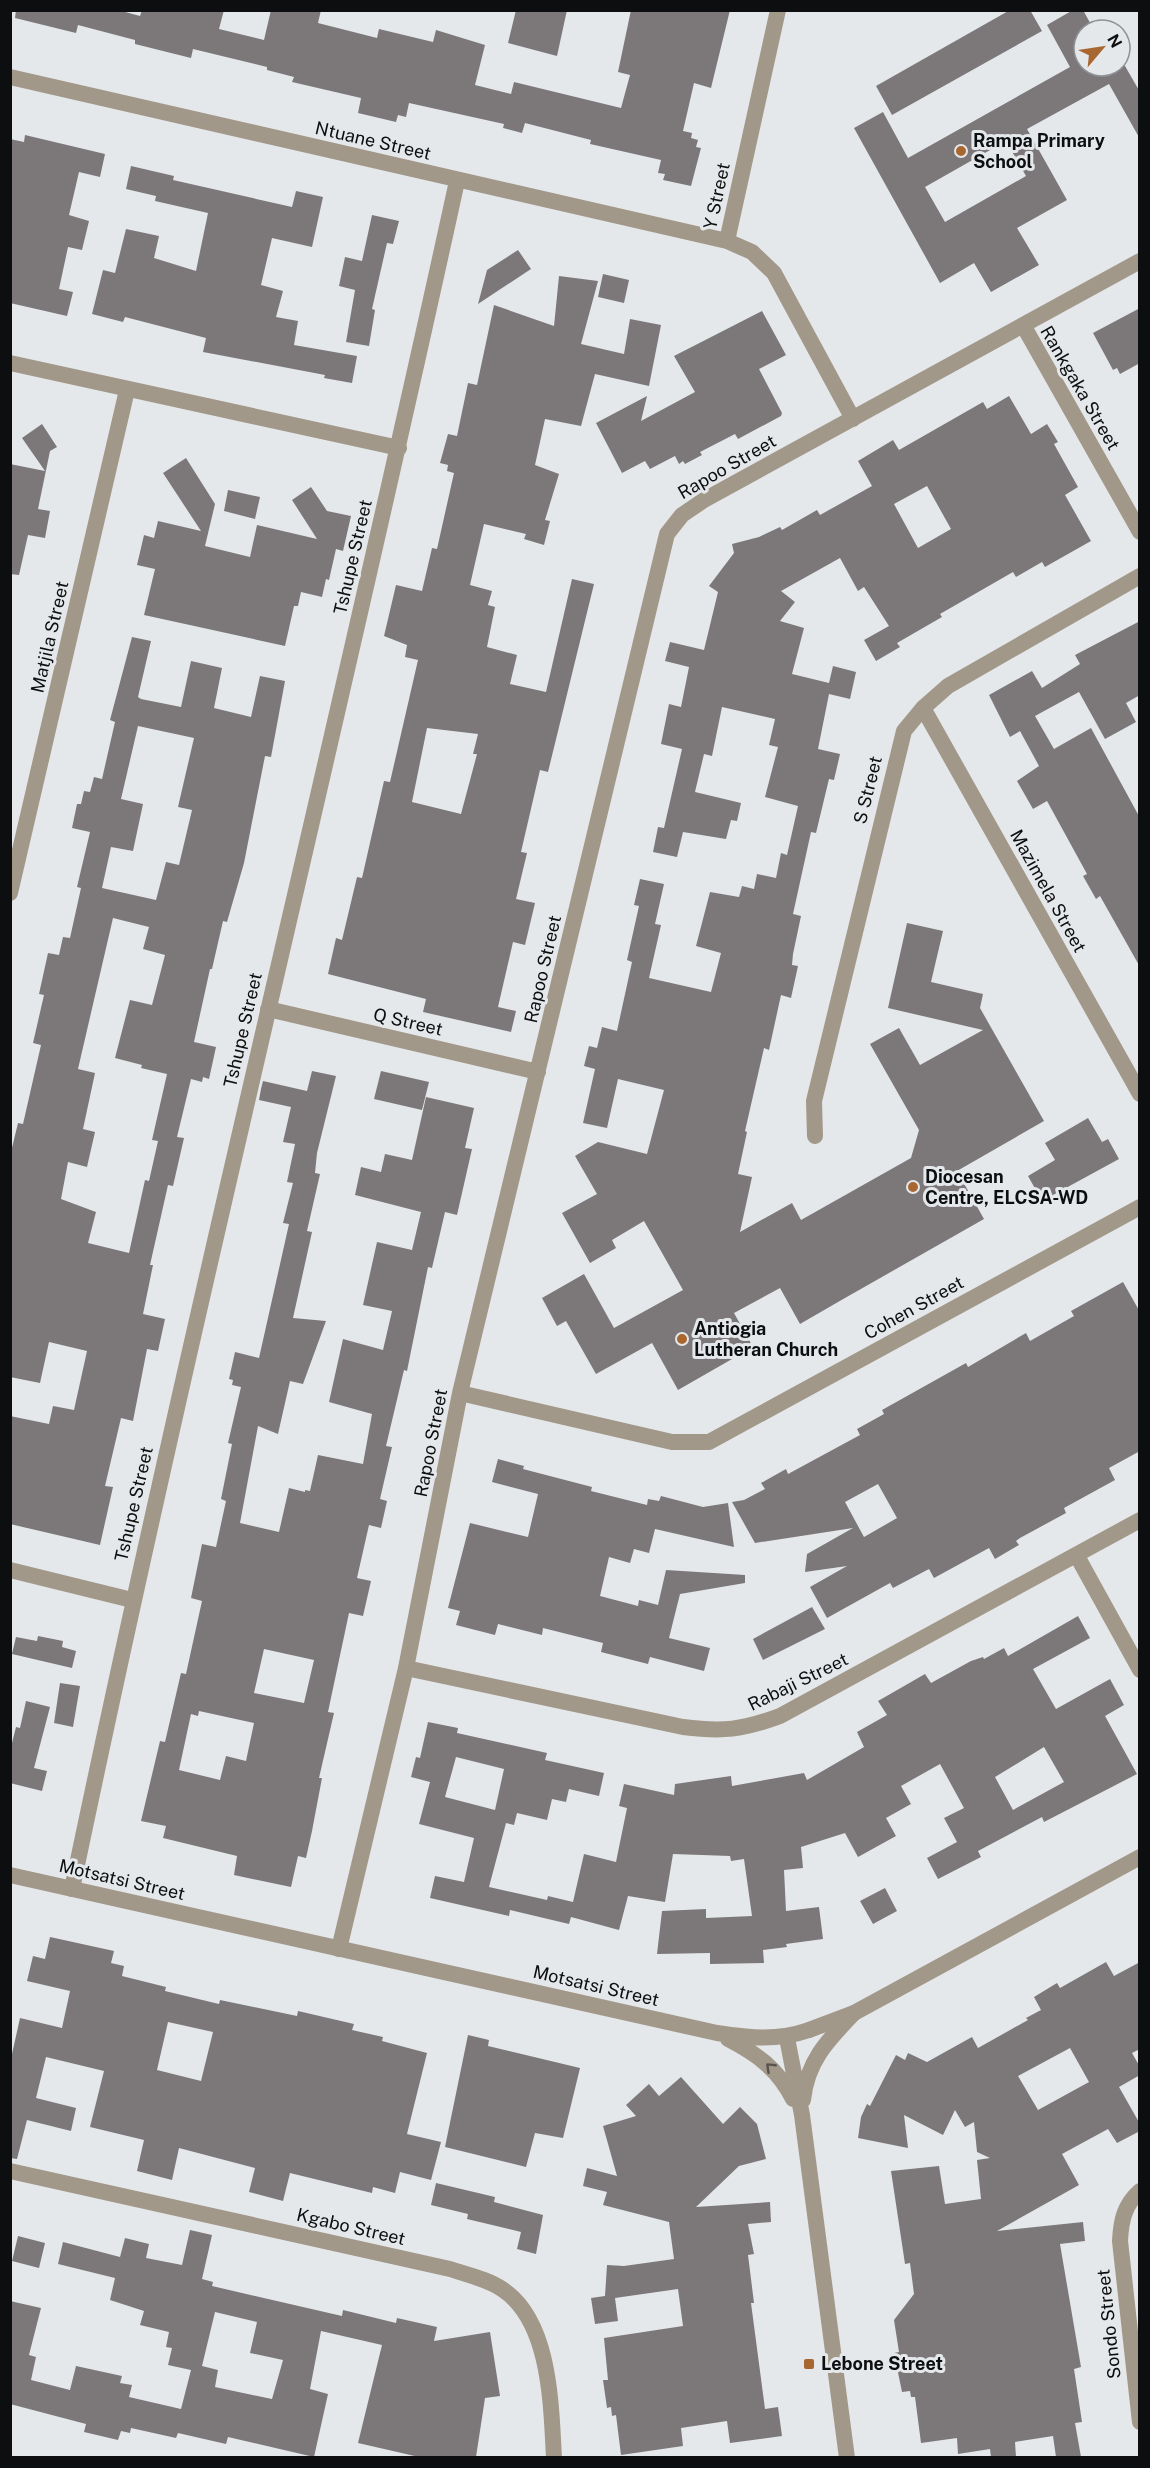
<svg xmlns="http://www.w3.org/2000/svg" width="1150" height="2468" font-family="'Public Sans',sans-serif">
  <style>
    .building { fill: #7c7879; fill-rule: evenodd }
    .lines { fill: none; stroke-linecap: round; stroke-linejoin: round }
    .minor { stroke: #a2988a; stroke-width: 16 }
    .tertiary { stroke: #a2988a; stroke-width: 16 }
    .oneway { stroke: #58534c }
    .poi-dot { fill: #a86731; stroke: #e5e8eb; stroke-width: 2 }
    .labels { text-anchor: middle; stroke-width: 6; stroke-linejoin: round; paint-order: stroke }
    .street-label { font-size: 18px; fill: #0d0e0f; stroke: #e5e8eb }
    .poi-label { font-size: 18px; font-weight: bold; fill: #0d0e0f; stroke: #e5e8eb; text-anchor: start }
  </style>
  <rect width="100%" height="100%" fill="#e5e8eb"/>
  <path class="building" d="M16,10H118L140,16L142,10H224L219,29L264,40L271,10H321L318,23L377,38L379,29L433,42L436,30L485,45L475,85L511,94L514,82L621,108L630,75L618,72L631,10H730L711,88L694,83L683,131L692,133L691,138L698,140L696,147L701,148L691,186L663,180L665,174L658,173L661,160L590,144L591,140L525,123L522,133L503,128L504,124L409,103L406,117L398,115L396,122L358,113L361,98L292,82L294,77L267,70V67L193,49L191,58L135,44V40L78,25L76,33L15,18Z
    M516,10H567L557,56L508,43Z
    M1010,10H1030L1042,31L892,115L876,86Z
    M1073,10H1083L1094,30H1084V66H1125L1140,92V139L1109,84L1027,129L1067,200L1017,228L1039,265L991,292L974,263L940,283L854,128L883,112L908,158L1070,67L1047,25ZM1006,141L1026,176L945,222L925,187Z
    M25,135L105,154L100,177L79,172L69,215L89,221L82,250L68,247L59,289L73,292L67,316L10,303V139L24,142Z
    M131,166L174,176L173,180L292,207L296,191L323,197L312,247L272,238L261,285L283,291L276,317L298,321L294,345L357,356L352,383L324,378L325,375L203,352L206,338L125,317L123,322L92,314L103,270L115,273L126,229L159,236L154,258L196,271L208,213L155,201L156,196L126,189Z
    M372,215L399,221L393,244L387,243L372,309L375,310L369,346L346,342L355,290L339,286L345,257L362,261Z
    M518,250L531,269L478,304L487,270Z
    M603,274L629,280L624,303L598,297Z
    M559,276L598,281L581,344L624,354L630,319L661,325L649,386L595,374L581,426L545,419L535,465L559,474L545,520L550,521L544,545L524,539L526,534L484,524L470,585L492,591L488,605L495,607L487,647L517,655L510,684L546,692L572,579L594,584L548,772L540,770L521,852L527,853L516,899L535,903L525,945L513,942L498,1007L516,1011L511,1032L423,1012L426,999L328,974L336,938L342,940L357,877L362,878L384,781L390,782L418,660L405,657L407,645L384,636L396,585L422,591L432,548L437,549L454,473L447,471L448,465L440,463L448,434L457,436L468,383L477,385L494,305L554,326ZM427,728L478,734L473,754H477L461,814L412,802Z
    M1140,308V363L1120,374L1117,368L1113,370L1093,333Z
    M762,311L786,355L759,369L782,413L781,416L738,439L735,434L700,452L702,455L685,464L683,461L679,464L675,456L650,469L645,461L622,473L596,423L647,396L641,421L695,392L674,356Z
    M1009,396L1031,434L1047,424L1058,442L1054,444L1078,487L1065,495L1091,541L1045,567L1042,562L1016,577L1013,572L940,614L942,617L897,643L900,647L876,661L864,640L889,626L864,587L858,591L840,558L781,591L795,602L780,621L804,628L792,674L829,683L833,666L856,672L850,699L829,694L818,749L840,754L834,780L829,779L816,833L811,832L793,914L801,916L793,954L792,965L798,966L791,998L781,995L769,1050L764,1048L745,1131L747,1132L738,1174L752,1177L740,1232L792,1203L801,1220L911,1158L919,1130L870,1044L899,1028L920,1065L983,1030L888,1008L907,923L943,931L931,982L983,994L980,1008L1044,1121L957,1171L984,1219L845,1298L800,1324L780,1288L734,1313L753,1347L678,1390L652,1343L596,1374L566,1321L557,1326L542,1298L584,1274L614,1328L683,1290L644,1221L612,1240L616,1248L590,1263L562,1213L597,1194L575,1156L598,1142L647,1154L664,1090L618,1079L607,1128L583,1123L595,1069L584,1066L589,1046L597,1048L602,1027L617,1031L632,962L627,960L639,906L634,905L640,879L664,884L655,924L661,925L649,978L711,992L721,953L696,946L710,892L739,897L742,886L754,889L757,874L776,878L781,853L787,855L798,806L765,797L778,747L769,745L775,719L722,707L712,756L704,754L695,792L741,803L737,821L731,820L726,839L683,832L677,857L653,852L658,827L664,828L682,749L661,744L669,704L681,707L689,667L665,661L670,642L704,650L718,592L709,586L734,553L732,544L759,537L780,527L782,530L817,510L820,515L872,486L858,461L893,440L899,450L983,402L987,409ZM927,486L951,529L918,548L894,504Z
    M42,424L57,447L50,451L38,509L50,511L45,538L28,535L19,575L10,574V464L45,471L22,438Z
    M186,458L215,504L205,546L250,557L257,525L317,539L292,500L311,487L327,511L351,516L343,551L336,549L329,580L326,579L322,597L301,592L298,606H294L285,646L144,615L155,569L137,565L144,535L154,538L158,521L201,531L163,473Z
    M228,490L260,497L255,519L224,511Z
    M1140,621V695L1126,703L1136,722L1105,739L1079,692L1035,716L1054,749L1091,728L1140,818V967L1100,896L1096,899L1083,876L1087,874L1047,801L1033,809L1017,781L1039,766L1020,731L1010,737L989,695L1032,671L1042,688L1080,664L1075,655Z
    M132,637L151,641L138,697L141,699L181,707L191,661L222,668L214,708L251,717L260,676L285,681L271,757L265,756L244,863L227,922L223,921L212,969H210L194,1042L216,1047L209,1079L203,1077L202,1082L191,1079L177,1137L184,1138L173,1186L168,1185L150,1265H153L143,1314L165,1319L158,1351L147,1349L133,1421L121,1418L105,1486L113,1487L100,1545L10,1524V1416L49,1424L53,1406L74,1410L87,1351L49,1342L40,1383L10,1377V1156L18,1123L23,1124L41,1045L33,1043L44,995L39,994L48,953L59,955L63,937L70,938L81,888L77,887L90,832L72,828L77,804H81L84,791L90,792L94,777L102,779L115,722L110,720ZM138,726L194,738L178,807L192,810L179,865L166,862L156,900L102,888L111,847L133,851L143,804L121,799ZM113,918L149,927L143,949L165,955L152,1005L130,1000L115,1058L142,1065L141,1068L167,1074L152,1140L158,1141L149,1181L145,1180L129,1253L88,1243L96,1212L61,1199L68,1162L87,1167L95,1132L83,1129L95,1073L78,1069Z
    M312,1071L336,1076L317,1153L315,1173L320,1174L307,1231L312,1232L293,1318L326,1321L303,1384L290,1381L278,1434L258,1426L240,1523L279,1532L289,1488L305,1492V1490L310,1491L318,1455L363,1464L372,1414L329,1402L343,1339L383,1350L392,1311L363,1305L377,1242L412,1250L421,1212L355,1195L361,1167L381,1172L385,1154L412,1160L426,1097L474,1108L465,1148L472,1149L457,1215L445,1212L432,1268L428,1267L407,1371L404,1370L386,1446L392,1447L380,1499L387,1501L381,1528L369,1525L357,1578L371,1581L363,1616L349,1613L328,1712L334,1713L319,1778H322L312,1831L306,1858L298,1856L291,1887L234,1875L237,1856L163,1838L166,1826L141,1821L160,1741L165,1742L181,1673L186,1674L202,1601L191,1598L202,1544L216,1547L226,1501L221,1499L232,1444L228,1443L241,1387L232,1385L233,1380L229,1379L235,1352L259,1358L289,1224L283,1223L293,1183L287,1182L295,1144L283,1142L291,1107L259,1100L261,1089L263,1081L307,1091ZM264,1649L314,1660L304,1703L254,1693ZM199,1711L254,1723L246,1761L226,1756L220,1780L179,1770L191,1714L198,1716Z
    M381,1071L429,1082L422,1110L374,1099Z
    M1088,1118L1102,1142L1108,1139L1119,1159L1042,1201L1028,1176L1055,1160L1045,1143Z
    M1123,1282L1140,1312V1451L1109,1468L1115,1480L1064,1508L1066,1513L1020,1538L1016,1541L1019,1545L995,1559L989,1548L934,1578L929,1569L893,1588L890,1583L827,1618L810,1587L847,1566L805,1572L807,1554L853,1528L755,1543L732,1502L744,1500L765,1489L761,1483L786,1469L788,1474L860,1435L857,1429L884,1414L882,1410L966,1363L968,1367L1026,1333L1030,1341L1074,1316L1071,1311ZM878,1484L897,1518L864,1537L845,1502Z
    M498,1459L524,1466L523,1469L592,1487L591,1491L647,1505L648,1499L659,1501L661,1496L703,1507L728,1503L734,1547L655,1529L649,1553L634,1549L630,1563L609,1557L600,1596L638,1606L639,1600L658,1605L666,1570L745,1575V1583L680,1594L669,1638L710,1648L704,1671L650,1657L648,1664L601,1652L603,1643L543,1628L542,1635L498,1624L495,1635L456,1625L460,1611L448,1608L470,1523L528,1537L538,1494L492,1482Z
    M812,1607L825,1629L763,1660L753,1639Z
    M1078,1616L1090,1638L1033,1669L1056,1709L1110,1679L1124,1705L1105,1716L1137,1774L1044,1822L1042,1817L978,1851L981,1857L938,1879L927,1858L957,1842L944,1818L964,1808L940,1764L901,1786L911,1804L886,1818L896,1836L858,1857L845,1833L801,1847L803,1868L784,1870L786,1911L819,1907L823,1939L786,1944L787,1947L763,1950L764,1963L710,1964V1953L657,1954L662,1911L706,1909V1918L752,1916L744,1859L731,1861L730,1856L673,1854L665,1902L628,1896L619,1930L571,1917L569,1924L510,1910L509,1916L430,1898L435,1876L464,1882L474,1838L419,1824L430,1782L411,1777L416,1757L420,1758L428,1722L458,1728L457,1733L547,1753L545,1760L604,1773L599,1796L569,1789L566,1802L552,1799L547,1820L517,1813L514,1825L506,1823L489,1887L547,1900L548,1896L573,1902L584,1854L616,1862L627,1808L619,1806L624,1784L674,1795L675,1784L731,1776L732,1786L804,1773L807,1780L864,1747L857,1732L887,1715L878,1701L925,1674L931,1683L971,1661L983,1657L984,1659L1004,1648L1008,1656ZM1044,1747L1064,1782L1013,1810L995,1777ZM456,1757L504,1769L495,1810L445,1797Z
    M38,1636L63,1641L62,1647L76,1651L72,1668L12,1654L16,1637L37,1641Z
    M60,1683L80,1686L73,1727L54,1723Z
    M26,1701L50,1707L34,1768L47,1771L42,1791L10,1783V1751L16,1727L20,1728Z
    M885,1888L897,1911L873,1924L860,1901Z
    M50,1937L114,1951L111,1963L124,1966L122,1976L166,1987L165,1991L219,2004L220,2000L297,2016L298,2011L354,2024L352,2030L383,2037L382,2041L427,2053L407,2134L441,2142L431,2180L400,2172L395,2193L373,2187L372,2193L290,2173L283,2201L249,2192L255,2168L179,2148L172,2180L137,2171L144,2140L90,2127L104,2071L46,2057L36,2098L76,2108L71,2131L27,2120L17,2159L10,2158V2063L20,2018L62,2028L70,1991L27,1981L33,1956L45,1959ZM168,2022L213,2032L201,2081L157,2070Z
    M1106,1962L1114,1976L1140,1962V2049L1132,2053L1140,2067V2075L1119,2087L1140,2124V2131L1117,2143L1108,2129L1062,2154L1079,2185L997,2231L1083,2222L1085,2241L1060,2244L1081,2367L1074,2369L1082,2422L1075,2423L1081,2457H1056L1053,2436L1015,2442L1016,2457H991L990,2449L958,2454L957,2438L921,2443L915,2397H911L910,2391L902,2392L894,2353L899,2352L894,2320L914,2294L910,2263L905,2264L891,2171L939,2166L945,2204L981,2199L977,2160L990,2158L977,2152L974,2122L965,2127L955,2110L943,2135L904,2115L908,2148L858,2138L861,2117L867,2104L870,2106L896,2055L905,2060L908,2053L927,2062L972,2037L978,2048L1028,2020L1026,2018L1041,2010L1034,1997L1057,1983L1060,1988ZM1070,2048L1089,2082L1038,2110L1018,2076Z
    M468,2035L489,2040L488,2046L580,2068L563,2138L535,2133L526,2167L445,2147Z
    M681,2077L723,2124L740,2107L757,2124L766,2159L739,2166L696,2207L770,2202L771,2222L748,2224L754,2254L748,2255L754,2303H751L765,2409L778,2407L782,2436L730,2443L727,2421L681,2428L683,2446L621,2455L616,2415L612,2416L611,2407L607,2408L603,2380H608L604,2338L683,2326L678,2289L615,2298L618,2321L595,2324L591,2298L605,2296L607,2265L624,2266L674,2259L669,2222L603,2205L607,2192L583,2186L587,2168L617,2176L603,2126L636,2116L626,2105L649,2084L659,2096Z
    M436,2183L495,2197L494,2202L543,2215L536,2254L517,2249L521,2232L467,2219L468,2214L431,2205Z
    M190,2230L212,2235L202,2279L213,2282L212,2286L342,2316L343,2310L396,2323L397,2318L437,2327L434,2341L490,2332L500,2396L485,2398L476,2457H419L358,2443L382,2345L321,2331L310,2389L328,2394L314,2457L228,2437L226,2444L178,2433L176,2438L131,2428L130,2433L121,2431L118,2440L84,2432L86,2424L10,2404V2301L41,2308L29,2355L36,2357L31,2380L70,2390L76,2366L122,2376L120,2383L132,2385L129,2397L181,2409L191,2370L168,2365L172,2348L166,2347L169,2332L140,2325L144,2311L110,2300L115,2278L58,2264L63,2242L120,2257L125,2238L149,2244L146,2258L182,2265ZM215,2312L257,2322L250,2353L283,2360L272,2399L215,2387L218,2370L202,2366Z
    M18,2236L45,2243L39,2268L12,2261Z"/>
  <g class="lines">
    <path class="minor" d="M778,10L727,241L752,252L774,273L853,419
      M10,77L727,241
      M1023,325L1140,532
      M10,363L399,448
      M923,708L1140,1094
      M10,893L127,390
      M268,1009L538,1072
      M815,1136L814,1101L904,731L923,708L948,686L1140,576
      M460,1393L672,1442H709L1140,1207
      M1077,1556L1140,1670
      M10,1570L132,1600
      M406,1668L683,1727C723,1732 742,1730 780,1716L1140,1520
      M72,1889C191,1318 333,751 457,181
      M339,1949L406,1668L460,1393L667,534L682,515L704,500L1140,261
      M809,2030L854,2013L1140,1857
      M10,2171L450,2269C468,2275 487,2279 502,2289C551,2321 551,2406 554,2458
      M1140,2191C1124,2205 1121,2221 1120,2241L1140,2422"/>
    <path class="tertiary" d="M10,1875L717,2033C750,2038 777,2041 809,2030
      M787,2038L802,2115L847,2458
      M728,2039C757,2054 778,2069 793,2099
      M803,2100C807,2061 828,2040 854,2013"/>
  </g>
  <defs><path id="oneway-chevron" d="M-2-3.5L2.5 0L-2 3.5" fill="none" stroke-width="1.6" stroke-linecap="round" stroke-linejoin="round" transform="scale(1.5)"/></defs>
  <use class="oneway" href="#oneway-chevron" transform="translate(770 2067) rotate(-136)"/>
  <g class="poi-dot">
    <circle cx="961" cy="151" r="6"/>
    <circle cx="913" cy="1187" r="6"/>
    <circle cx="682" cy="1339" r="6"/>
    <rect x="803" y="2358" width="12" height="12" rx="3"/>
  </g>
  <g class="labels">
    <g class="street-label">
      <text transform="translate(373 141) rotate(13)" y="6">Ntuane Street</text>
      <text transform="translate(717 196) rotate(-78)" y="6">Y Street</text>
      <text transform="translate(1080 388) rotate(60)" y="6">Rankgaka Street</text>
      <text transform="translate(727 467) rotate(-30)" y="6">Rapoo Street</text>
      <text transform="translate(353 557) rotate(-77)" y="6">Tshupe Street</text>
      <text transform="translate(50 637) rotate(-77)" y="6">Matjila Street</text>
      <text transform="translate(868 790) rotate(-76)" y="6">S Street</text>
      <text transform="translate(1048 891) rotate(61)" y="6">Mazimela Street</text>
      <text transform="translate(543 969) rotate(-77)" y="6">Rapoo Street</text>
      <text transform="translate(408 1022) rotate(13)" y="6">Q Street</text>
      <text transform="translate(243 1030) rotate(-77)" y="6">Tshupe Street</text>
      <text transform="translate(914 1308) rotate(-29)" y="6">Cohen Street</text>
      <text transform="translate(431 1443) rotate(-79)" y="6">Rapoo Street</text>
      <text transform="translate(134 1504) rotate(-77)" y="6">Tshupe Street</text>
      <text transform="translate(798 1682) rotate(-26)" y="6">Rabaji Street</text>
      <text transform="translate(122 1880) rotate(13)" y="6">Motsatsi Street</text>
      <text transform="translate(596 1986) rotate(13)" y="6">Motsatsi Street</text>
      <text transform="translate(351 2227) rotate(13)" y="6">Kgabo Street</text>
      <text transform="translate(1109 2324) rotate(-96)" y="6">Sondo Street</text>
    </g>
    <g class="poi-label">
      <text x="973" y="147">Rampa Primary<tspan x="973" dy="21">School</tspan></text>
      <text x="925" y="1183">Diocesan<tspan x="925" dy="21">Centre, ELCSA-WD</tspan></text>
      <text x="694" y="1335">Antiogia<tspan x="694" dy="21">Lutheran Church</tspan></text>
      <text x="821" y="2370">Lebone Street</text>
    </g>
  </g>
  <rect width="1150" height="2468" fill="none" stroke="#0d0e0f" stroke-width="24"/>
  <g transform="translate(1102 48) rotate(61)"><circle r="28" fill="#e5e8eb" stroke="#8f9193" stroke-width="1.5"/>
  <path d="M0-4.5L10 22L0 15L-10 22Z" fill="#a86731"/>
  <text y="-9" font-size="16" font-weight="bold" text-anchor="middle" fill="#0d0e0f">N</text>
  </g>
</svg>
